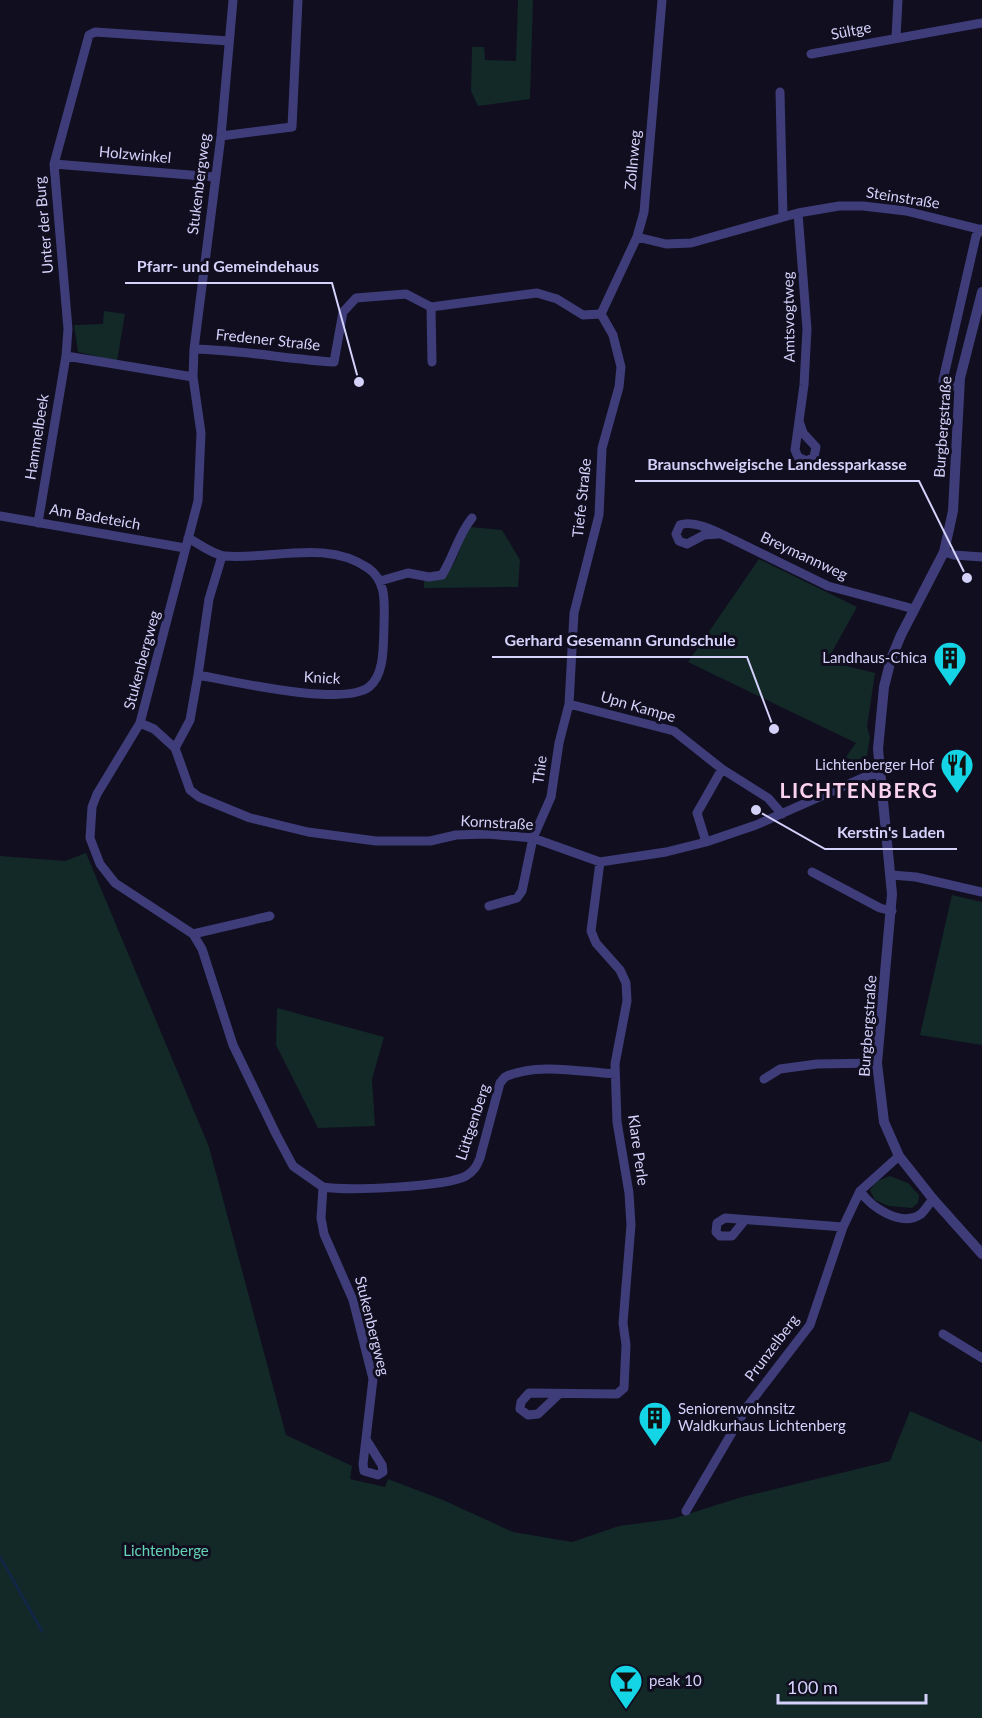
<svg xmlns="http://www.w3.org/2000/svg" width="982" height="1718" font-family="Lato,sans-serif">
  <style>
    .green { fill: #122927 }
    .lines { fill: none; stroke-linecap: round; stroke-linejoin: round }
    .stream { stroke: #122745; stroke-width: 3 }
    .minor { stroke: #3e3d7a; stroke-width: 9 }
    .tertiary { stroke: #3e3d7a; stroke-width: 10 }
    .labels { text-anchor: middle; stroke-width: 6; stroke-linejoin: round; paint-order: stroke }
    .street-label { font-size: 15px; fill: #d4d1fb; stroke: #110e1f }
    .poi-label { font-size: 15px; fill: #d4d1fb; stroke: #110e1f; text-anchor: end }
    .park-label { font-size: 15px; fill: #63d4b5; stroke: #110e1f }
    .district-label { font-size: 21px; font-weight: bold; letter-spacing: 1.5px; fill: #fbd2ed; stroke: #110e1f }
    .leader { fill: none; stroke: #d4d1fb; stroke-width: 2 }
    .callout-dot { fill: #d4d1fb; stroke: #110e1f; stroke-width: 2 }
    .callout-label { font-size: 16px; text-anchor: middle; font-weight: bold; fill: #d4d1fb; stroke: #110e1f; stroke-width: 6; stroke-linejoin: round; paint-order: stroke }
  </style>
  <rect width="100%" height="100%" fill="#110e1f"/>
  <path class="green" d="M518,0H533L530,99L478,106L471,91L472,47H484L485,60L516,61Z
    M104,311L125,314L117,361L78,352L74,325L103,324Z
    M470,527L502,530L520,560L518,587L424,588V580C459,579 455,551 470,527Z
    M759,559L857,607L827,661L875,673L867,727L870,737L867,756L858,764L846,757L856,743L688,662Z
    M86,853L209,1147L286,1435L352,1466L350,1479L385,1487L388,1479L443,1500L513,1532L572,1542L619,1526L672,1519L742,1497L890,1461L910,1411L982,1442V1718H0V856L65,861Z
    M952,895L982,902V1045L920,1035Z
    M277,1008L384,1037L372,1079L375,1126L318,1128L276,1045Z
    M890,1176L908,1183L919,1195L918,1203L912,1208L889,1206L875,1200L870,1190L877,1181Z"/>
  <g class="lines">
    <path class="stream" d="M0,1557L42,1631"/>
    <path class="minor" d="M233,0L221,136L194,349L193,377L201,433L198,501L140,723L97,794L92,807L90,838L100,864L115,883L193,934L202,949L233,1045L276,1134L293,1166L323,1187L321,1218L324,1234L353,1300L373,1379L363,1464L364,1471L378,1475L383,1472L382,1465L367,1441
      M896,37L898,0
      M811,54L982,23
      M780,92L783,217
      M221,136L292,127L298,0
      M54,164L215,177
      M798,213L807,329L804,385L795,450L798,457L807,461L814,457L816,447L803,433L799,421
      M637,237L666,244L691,243L798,213L839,206H863L906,211L982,230
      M431,307L432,362
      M601,314L637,237L644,212L662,0
      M194,349C241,350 287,359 334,362L343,312L356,298L406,294L431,307L537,293L557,299L583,315L601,314
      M193,377L66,356L68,329L54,164L89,35L95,32L229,41
      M959,387L943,384V380L976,236L981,229
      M0,516L185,548
      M38,523L66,356
      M718,534L704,535L687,544L679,541L676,534L680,525C694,519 721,534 734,540L828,586L914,609
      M944,552L954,555L982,557
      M380,581L408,573L429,577L442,575C454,556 458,535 472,518
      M198,675L209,599L222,556
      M569,704L674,731L722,769L768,798L782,814
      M140,723L154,729L175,748L190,790L199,797L250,818L308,832L376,841H430L456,835L487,834L533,838L600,862L666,852L706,842L756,825L869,775L879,774
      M175,748L190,720L198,675C231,681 343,707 369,687C385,674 383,646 384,627C384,605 388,582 368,568C326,539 271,560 225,556C213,555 198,543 188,538
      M706,842L697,813L722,769
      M812,872L880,908L892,911
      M892,875L916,877L982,892
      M489,906L517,898L522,891L533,838L551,797L559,743L569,704L574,613L599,515L602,448L619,387L621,367L613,335L601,314
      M193,934L270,916
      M764,1079L780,1069L817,1064L877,1063
      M323,1187C348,1191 445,1187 466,1176C474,1171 477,1166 480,1158L500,1083L505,1077C537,1062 582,1072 615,1074
      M860,1191C871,1207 901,1228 921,1214C925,1210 929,1204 933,1199
      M745,1220L732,1236H720L716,1232L717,1223L725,1218L843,1227
      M943,1334L982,1358
      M559,1394L538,1414L528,1415L520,1409L521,1402L529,1393L617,1394L624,1388L626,1345L623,1323L631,1225L629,1193L617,1122L615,1064L627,1001L626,983L620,970L596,943L591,931L600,862
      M686,1511L747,1407L810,1325L843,1227L860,1191L899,1156"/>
    <path class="tertiary" d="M982,292L960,378L953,511L944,552L901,635L891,659L884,687L878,749L892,894L877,1063L884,1122L899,1156L933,1199L982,1254"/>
  </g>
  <defs>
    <symbol id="building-pin" viewBox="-11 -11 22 30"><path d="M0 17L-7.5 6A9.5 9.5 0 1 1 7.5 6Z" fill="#13d5e5" stroke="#110e1f"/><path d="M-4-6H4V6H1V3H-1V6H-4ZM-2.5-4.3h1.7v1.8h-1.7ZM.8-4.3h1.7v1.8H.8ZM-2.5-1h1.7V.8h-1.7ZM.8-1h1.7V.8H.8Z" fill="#111"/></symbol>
    <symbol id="restaurant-pin" viewBox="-11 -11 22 30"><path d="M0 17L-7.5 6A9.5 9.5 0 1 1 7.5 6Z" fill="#13d5e5" stroke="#110e1f"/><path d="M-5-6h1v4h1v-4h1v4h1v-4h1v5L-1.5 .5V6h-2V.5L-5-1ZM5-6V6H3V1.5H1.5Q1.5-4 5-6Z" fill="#111"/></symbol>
    <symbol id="bar-pin" viewBox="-11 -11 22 30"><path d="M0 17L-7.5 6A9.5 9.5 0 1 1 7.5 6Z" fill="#13d5e5" stroke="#110e1f"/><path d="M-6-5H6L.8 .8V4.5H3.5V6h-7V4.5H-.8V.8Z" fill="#111"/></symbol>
  </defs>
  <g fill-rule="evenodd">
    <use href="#building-pin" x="931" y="639" width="38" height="52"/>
    <use href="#restaurant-pin" x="938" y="746" width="38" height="52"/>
    <use href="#building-pin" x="636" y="1399" width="38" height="52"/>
    <use href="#bar-pin" x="607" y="1662" width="38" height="52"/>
  </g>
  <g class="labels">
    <g class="street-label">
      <text transform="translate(851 31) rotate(-11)" y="5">Sültge</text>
      <text transform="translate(135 155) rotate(5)" y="5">Holzwinkel</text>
      <text transform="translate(633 160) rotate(-85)" y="5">Zollnweg</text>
      <text transform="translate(199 184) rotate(-83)" y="5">Stukenbergweg</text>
      <text transform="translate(903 198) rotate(9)" y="5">Steinstraße</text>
      <text transform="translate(44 225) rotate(-95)" y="5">Unter der Burg</text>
      <text transform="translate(789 317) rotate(-91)" y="5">Amtsvogtweg</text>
      <text transform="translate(268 340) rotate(6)" y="5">Fredener Straße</text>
      <text transform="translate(943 427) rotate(-86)" y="5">Burgbergstraße</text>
      <text transform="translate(37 437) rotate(-81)" y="5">Hammelbeek</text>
      <text transform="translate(582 498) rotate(-84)" y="5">Tiefe Straße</text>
      <text transform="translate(95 517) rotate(10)" y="5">Am Badeteich</text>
      <text transform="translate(804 556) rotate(25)" y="5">Breymannweg</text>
      <text transform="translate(142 660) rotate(-75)" y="5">Stukenbergweg</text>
      <text transform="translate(322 678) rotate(3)" y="5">Knick</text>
      <text transform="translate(638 707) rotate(16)" y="5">Upn Kampe</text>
      <text transform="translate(540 770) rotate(-82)" y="5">Thie</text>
      <text transform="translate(497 823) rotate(3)" y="5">Kornstraße</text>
      <text transform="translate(868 1026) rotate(-86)" y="5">Burgbergstraße</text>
      <text transform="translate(473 1122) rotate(-72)" y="5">Lüttgenberg</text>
      <text transform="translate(638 1150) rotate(82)" y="5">Klare Perle</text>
      <text transform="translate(372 1326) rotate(76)" y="5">Stukenbergweg</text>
      <text transform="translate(772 1348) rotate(-53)" y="5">Prunzelberg</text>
    </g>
    <g class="poi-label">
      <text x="927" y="663">Landhaus-Chica</text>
      <text x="934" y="770">Lichtenberger Hof</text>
      <text x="678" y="1414" text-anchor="start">Seniorenwohnsitz<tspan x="678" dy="17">Waldkurhaus Lichtenberg</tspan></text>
      <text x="649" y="1686" text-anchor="start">peak 10</text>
    </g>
    <g class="park-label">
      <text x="166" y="1556">Lichtenberge</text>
    </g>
    <g class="district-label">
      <text x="859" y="798">LICHTENBERG</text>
    </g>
  </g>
  <path class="leader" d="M359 382L332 283H125M967 578L919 481H635M774 729L747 657H492M756 810L825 849H957"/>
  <g class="callout-dot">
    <circle cx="359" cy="382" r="6"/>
    <circle cx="967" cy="578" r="6"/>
    <circle cx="774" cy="729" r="6"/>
    <circle cx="756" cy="810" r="6"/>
  </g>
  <g class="callout-label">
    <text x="228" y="272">Pfarr- und Gemeindehaus</text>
    <text x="777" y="470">Braunschweigische Landessparkasse</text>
    <text x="620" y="646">Gerhard Gesemann Grundschule</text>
    <text x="891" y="838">Kerstin's Laden</text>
  </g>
  <path d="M778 1694v9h148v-9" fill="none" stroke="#d4d1fb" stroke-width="3"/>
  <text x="787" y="1694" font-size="18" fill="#d4d1fb" stroke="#110e1f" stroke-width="4.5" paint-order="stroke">100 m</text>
</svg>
